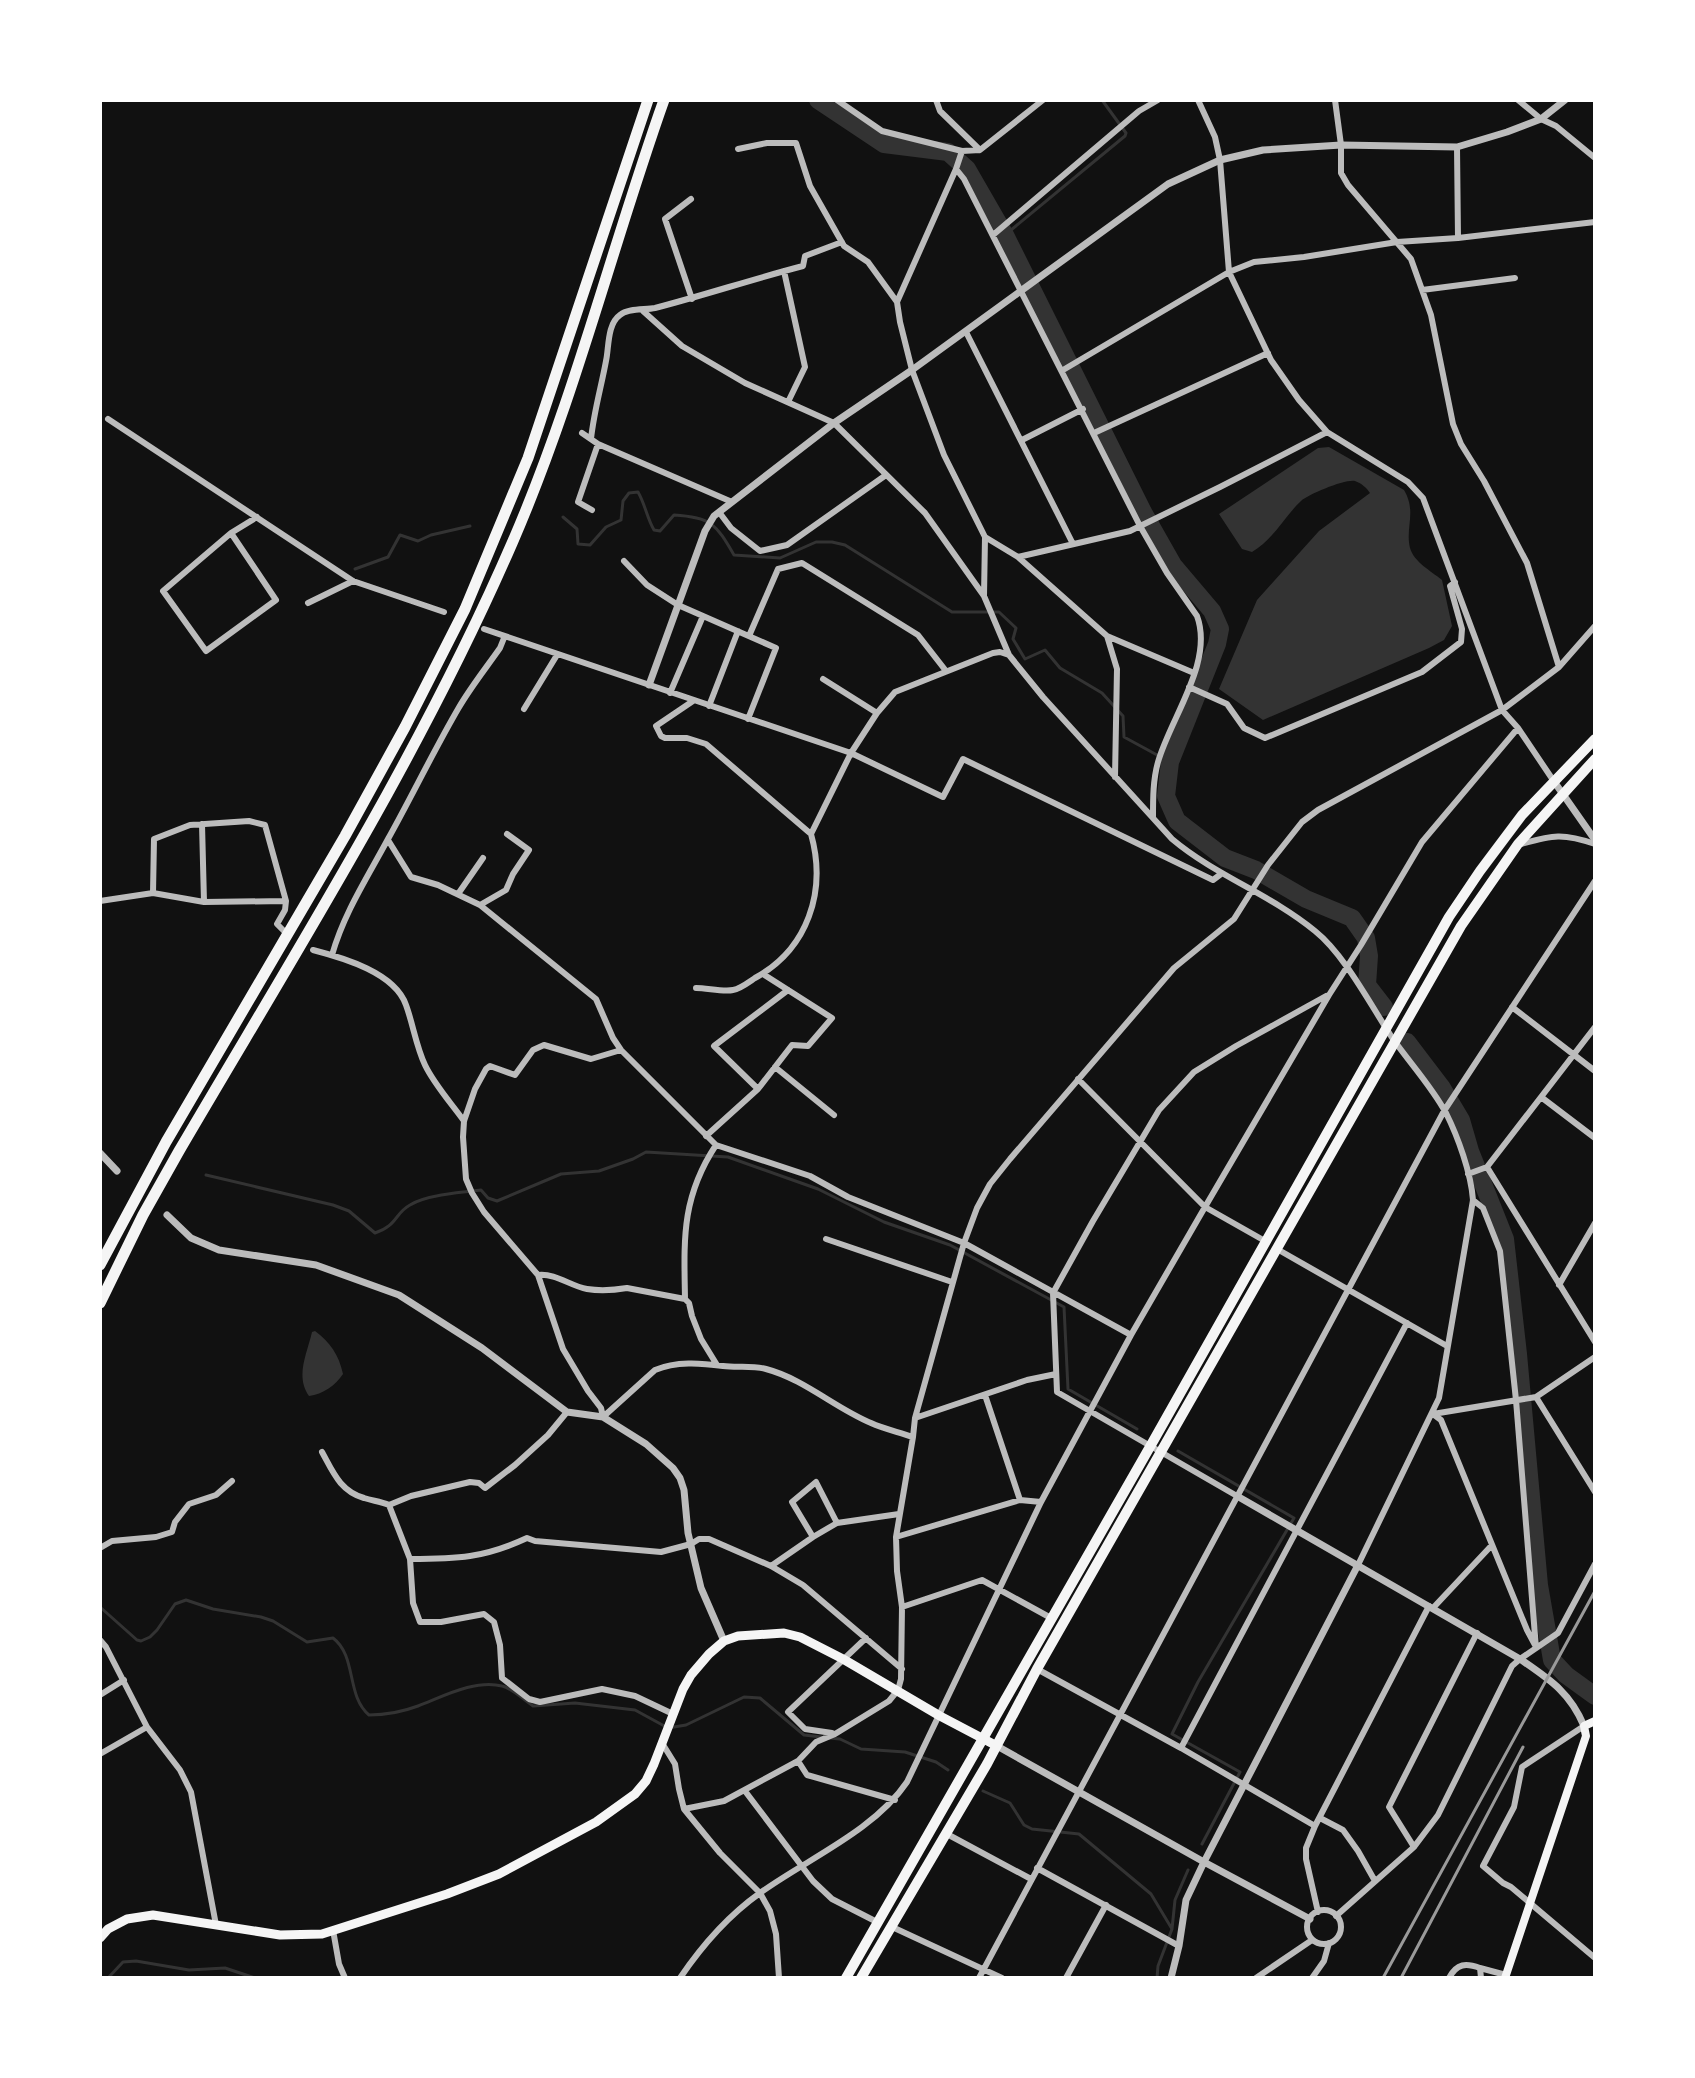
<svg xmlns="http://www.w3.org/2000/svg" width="1695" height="2078" font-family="'Open Sans',sans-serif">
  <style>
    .water { fill: #333 }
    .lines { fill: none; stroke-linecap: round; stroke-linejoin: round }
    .stream { stroke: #333; stroke-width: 3 }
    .river { stroke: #333; stroke-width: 18 }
    .minor { stroke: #bcbcbc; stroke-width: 6 }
    .tertiary { stroke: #bcbcbc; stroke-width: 7 }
    .secondary { stroke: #f5f5f5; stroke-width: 8 }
    .primary { stroke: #f5f5f5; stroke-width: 9 }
    .trunk { stroke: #f5f5f5; stroke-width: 10 }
    .motorway { stroke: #f5f5f5; stroke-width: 11 }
    .rail { stroke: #9a9a9a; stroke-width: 3 }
  </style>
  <rect width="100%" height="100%" fill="#111"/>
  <path class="water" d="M1329,447L1404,490C1417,512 1405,527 1410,548C1414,562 1431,571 1442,580L1452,626L1444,640L1429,648L1263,720L1219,689L1257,600L1319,531L1370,493C1367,488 1361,483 1355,481C1345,479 1309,494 1301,501C1284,517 1273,540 1252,552L1242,549L1219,514L1318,448Z
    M315,1331C330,1342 339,1355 343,1374C335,1386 323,1394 309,1396C295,1376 307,1354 312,1332Z"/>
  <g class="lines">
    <path class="stream" d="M1005,235L1125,136L1126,133L1102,100
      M563,517L577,529L578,544L590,545L606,527L621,520L623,501L629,493L638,492C645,504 647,518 654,530L660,531L674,515C711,517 716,524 734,555L780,558L816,542H832L845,545L952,612H999L1016,628L1013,639L1025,659L1045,650L1060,668L1102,693L1123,716L1124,737L1170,762
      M355,569L388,557L400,535L418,541L431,535L470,526
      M206,1175L333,1205L349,1211L375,1233C397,1226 395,1213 410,1205C426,1195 462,1192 481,1190L488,1198L497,1201L561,1174L599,1171L633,1159L646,1152L728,1157L818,1189L884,1222L950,1245L1064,1307L1068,1389L1137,1429
      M1178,1451L1294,1518L1198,1682L1172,1734L1240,1772L1202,1844
      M100,1607L137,1640L141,1641L150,1637L157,1630L175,1604L186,1600L213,1609L261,1617L273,1621L307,1642L333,1638C357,1656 346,1696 369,1715C385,1715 402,1712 418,1706C442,1697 475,1679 502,1686C512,1688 524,1700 533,1706L575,1703L635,1710L668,1728L686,1725L744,1697L760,1698L804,1735L821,1737
      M829,1738L840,1739L861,1749L905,1752L936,1762L948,1770
      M983,1791L1010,1803L1024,1825L1032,1829L1079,1834L1151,1894L1172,1929
      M108,1978L123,1962L136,1961L189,1970L225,1968L255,1978
      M1157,1978L1158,1966L1172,1929L1175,1900L1188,1870"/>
    <path class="river" d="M818,100L884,144L948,152L967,169L1005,235L1143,512L1173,565L1212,611L1220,629L1217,644L1170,762L1166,796L1177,821L1225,858L1256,870L1306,899L1352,918L1366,938L1369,956L1367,985L1384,1007
      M1407,1042L1442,1088L1461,1120L1470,1151L1505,1239L1518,1354L1539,1585L1552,1660L1566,1675L1595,1696"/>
    <path class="minor" d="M837,100L882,131L962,151L980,150L1043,100
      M936,100L940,111L980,150
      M1198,100L1215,137L1220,160L1229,272L1271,360L1299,400L1327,432L1408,482L1423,498L1502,710L1518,728L1553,780
      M1335,100L1341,145V173L1348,185L1411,259L1431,315L1453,424L1461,444L1484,481L1527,563L1559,667
      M1518,100L1541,119L1556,126L1595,158
      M1457,147L1458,238
      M738,149L767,143H796L810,186L844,246L868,262L897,302L900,322L912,370L944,455L985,537L984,596
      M956,169L964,179L1140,526L1167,573L1197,616C1214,662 1171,717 1158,762C1153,780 1153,798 1153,817
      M691,199L665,219L692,299
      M993,235L1139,111L1158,100
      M784,271L805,367L788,402
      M1422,290L1515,278
      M897,302L956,169L962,151
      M643,311L682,346L745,383L834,423L925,513L984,596L1009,655L1043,697L1172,839C1216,876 1270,894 1315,931C1345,955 1371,1006 1393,1039C1410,1063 1432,1087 1446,1113C1458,1137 1471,1173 1473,1200L1439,1398L1358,1565
      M966,332L1073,544
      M1063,370L1229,272L1254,262L1304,257L1397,242L1458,238L1595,222
      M108,419L353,581L444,612
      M582,433L598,444L732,502
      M1094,433L1268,353
      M591,439C594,411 601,388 606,361C609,348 607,324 620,315C628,308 645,310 655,308C705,295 753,279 803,266L805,256L842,242
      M1022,440L1083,409
      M592,510L578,502L598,444
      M719,512L731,528L760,551L787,545L886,475
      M231,533L276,600L206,651L163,591L231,533L257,517
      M985,537L1018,557L1107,636L1194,673
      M1018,557L1130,531L1220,487L1327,432
      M624,561L647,585L678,605L776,648L748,719
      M308,603L353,581
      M484,629L851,753L943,797L963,759L1213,880L1221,874
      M749,636L778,569L802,563L918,635L946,671
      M1107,636L1117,669L1115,777
      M823,679L877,713
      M1189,687L1227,704L1244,728L1265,738L1422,672L1461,642L1462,629L1450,586L1455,582
      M670,693L703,616
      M693,701L656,726L661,736L665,738H687L706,744L811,834C827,891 808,949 755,978C749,982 740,989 733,990C723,992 707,988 696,988
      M709,706L738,631
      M524,709L557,655
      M202,824L204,902
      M811,834L851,753L877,713L895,692L993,653L1000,652L1009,655
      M388,840L411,877L438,885L480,905L596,999L613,1038L621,1050L716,1145L810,1176L848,1197L964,1243L1131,1335
      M1521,844C1553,835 1563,833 1595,844
      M153,893L154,839L190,825L249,821L265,825L286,901L285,910L277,924L284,931
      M458,894L483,858
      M100,901L153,893L204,902L286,901
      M480,905L506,890L513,874L529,850L507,834
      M313,950C344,958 395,973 406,1005C413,1024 416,1046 425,1065C434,1084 451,1103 464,1121
      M332,955C344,913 367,878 388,839C412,796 433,752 458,709C470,688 486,668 500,648L504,638
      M1512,1007L1595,1071
      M621,1050L591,1059L544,1045L533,1050L515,1075L490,1066L486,1069L475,1089L464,1121L463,1137L466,1179L472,1193L484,1212L538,1275L563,1349L588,1391L601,1408L603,1417L655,1370C676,1361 701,1363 723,1366C737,1368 752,1365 766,1369C804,1379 835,1408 871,1423C884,1429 899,1432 913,1437L915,1418L964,1243L977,1208L990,1184L1010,1159L1174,968L1234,919L1268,865L1302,822L1318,810L1502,710L1559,667L1595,626
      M775,1067L834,1115
      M1078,1079L1205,1207L1265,1241
      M758,1089L714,1046L788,990
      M1541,1097L1595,1138
      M706,1136L758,1089L792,1045L808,1046L832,1018L763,974
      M1487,1167L1595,1342
      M1468,1174L1487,1167L1595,1027
      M1473,1200L1483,1208L1500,1251L1516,1400L1536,1648
      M826,1239L952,1282
      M1277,1249L1447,1346
      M538,1275C556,1273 570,1286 587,1289C600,1291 615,1290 627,1288L685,1299C684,1240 681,1198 716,1145
      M1559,1285L1595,1223
      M685,1299L689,1303L692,1316L701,1339L717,1365
      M985,1395L1020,1500
      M1536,1397L1595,1492
      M1433,1414L1441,1420L1527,1630L1535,1645
      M1433,1414L1536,1397L1595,1357
      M915,1418L1027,1380L1056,1374
      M322,1452C333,1472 340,1491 364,1498C373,1501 380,1501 389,1505L410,1559L413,1603L420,1622H441L484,1614L494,1622L500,1645L502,1678L529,1699L540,1702L602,1689L635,1696L673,1714
      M1237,1496L1057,1392L1053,1293L1093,1221L1159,1110L1194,1072L1236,1046L1326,996
      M389,1505L411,1496L470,1482L479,1483L485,1488L515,1465L548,1435L567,1412
      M813,1537L792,1502L816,1482L837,1523
      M896,1537L1020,1500L1041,1502
      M100,1548L112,1541L156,1537L172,1532L175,1522L189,1504L216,1495L232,1481
      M410,1559C457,1559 484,1558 527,1538L535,1541L661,1552L691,1544L699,1539H709L771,1566L803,1585L902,1669
      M771,1566L813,1537L837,1523L899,1514
      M902,1607L982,1580L1051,1618
      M1433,1608L1492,1545
      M100,1640L106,1647L147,1727L180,1770L191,1792L216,1925
      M1037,1669L1181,1748L1315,1826
      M100,1695L124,1680
      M1584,1726L1522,1767L1514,1807L1483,1866L1503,1883L1511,1887L1595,1958
      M832,1733L805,1729L788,1712L866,1638
      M662,1743L675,1764L679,1789L684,1809L720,1853L760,1893L770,1911L776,1934L779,1978
      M1181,1748L1407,1323
      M100,1754L147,1727
      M798,1761L807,1775L895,1800
      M745,1791L813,1881L832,1899L877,1922
      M684,1809L724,1801L798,1761L816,1742L835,1734L889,1701L898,1690L901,1679L902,1607L897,1571L896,1537L913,1437
      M1320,1818L1343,1830L1358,1851L1375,1881
      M947,1834L1031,1879
      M1414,1847L1389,1807L1477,1633
      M1037,1868L1179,1946
      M1307 1927a17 17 0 1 1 34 0a17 17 0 1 1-34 0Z
      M1318,1912L1306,1859V1848L1315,1826L1429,1606
      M1336,1916L1414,1847L1438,1815L1512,1666L1520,1659L1558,1633L1595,1564
      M890,1926L1002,1978
      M333,1930L339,1964L345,1978
      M1480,1968L1506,1975
      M680,1978C701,1947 729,1915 760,1893C807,1859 874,1831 907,1782L1041,1502L1131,1335L1205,1207L1329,995L1361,945L1422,842L1518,728
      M979,1978L1444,1111L1595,881
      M1066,1978L1106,1905
      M1256,1978L1312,1940
      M1312,1978L1324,1961L1329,1943
      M1449,1978C1457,1963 1466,1963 1480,1968L1481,1978"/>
    <path class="tertiary" d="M649,685L705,531L714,516L834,423L912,370L1168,184L1220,160L1263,150L1341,145L1457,147L1507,132L1541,119L1565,100
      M1553,780L1595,840
      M100,1153L117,1171
      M167,1215L191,1238L219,1250L316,1265L399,1295L482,1348L567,1412L603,1417L646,1444L673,1468L680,1478L684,1490L688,1533L701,1588L724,1641
      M1237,1496L1520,1659C1549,1679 1570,1692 1584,1726
      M997,1746L1204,1862L1310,1919
      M1171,1978L1179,1946L1186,1900L1204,1862L1358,1565"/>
    <path class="secondary" d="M1505,1978L1586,1736L1584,1726L1595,1721"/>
    <path class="primary" d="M100,1938L108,1929L127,1919L153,1915L280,1935L322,1934L447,1894L499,1874L596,1822L635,1794L646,1781L654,1764L683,1689L691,1675L709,1654L724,1641L738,1636L784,1633L800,1637L843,1659L940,1716L997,1746"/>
    <path class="trunk" d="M846,1978L1151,1445L1449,917L1480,871L1522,815L1595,739
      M861,1978L987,1764L1037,1669L1461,926L1518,844L1595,759"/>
    <path class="motorway" d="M100,1265L166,1142L345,836L405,727L465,609L528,458L648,100
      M100,1303L143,1215L179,1151C296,951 421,754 513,541C575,398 612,246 664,100"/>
    <path class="rail" d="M1383,1978L1595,1591
      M1401,1978L1523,1747"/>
  </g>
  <rect width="1695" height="2078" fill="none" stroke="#ffffff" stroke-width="204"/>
</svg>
